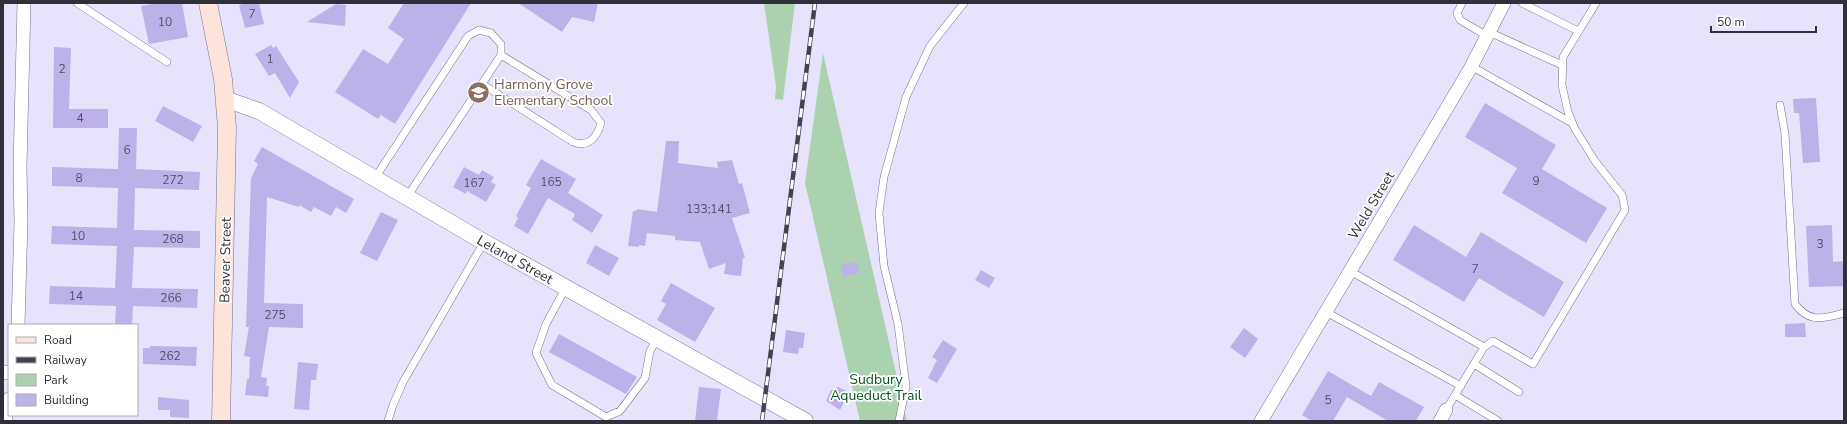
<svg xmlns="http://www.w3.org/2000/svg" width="1847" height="424" font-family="'Nunito Sans',sans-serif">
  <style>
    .green { fill: #abd2af }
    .building { fill: #bdb1e9 }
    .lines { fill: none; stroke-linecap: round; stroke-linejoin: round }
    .service-casing { stroke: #767189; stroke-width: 8 }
    .minor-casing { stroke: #767189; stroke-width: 14 }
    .tertiary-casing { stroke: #767189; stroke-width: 17 }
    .secondary-casing { stroke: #767189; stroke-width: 19 }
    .service { stroke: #fff; stroke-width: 7 }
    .minor { stroke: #fff; stroke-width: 13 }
    .tertiary { stroke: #fff; stroke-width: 16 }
    .secondary { stroke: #fce4db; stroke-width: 18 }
    .rail-casing { stroke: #44424e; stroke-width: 4.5 }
    .rail { stroke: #fff; stroke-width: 3; stroke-dasharray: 9; stroke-linecap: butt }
    .labels { text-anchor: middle; stroke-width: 3.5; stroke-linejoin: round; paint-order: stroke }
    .number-label { font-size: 12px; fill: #545065 }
    .education-label { font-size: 14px; fill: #785e54; stroke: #fff; text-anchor: start }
    .street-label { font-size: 14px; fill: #312f39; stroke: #fff }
    .park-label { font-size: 14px; fill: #065520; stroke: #fff }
  </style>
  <rect width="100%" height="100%" fill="#e8e3fd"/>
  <path class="green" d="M764,3H795L783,100L775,99L776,86Z
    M823,53L907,421H860L805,183Z"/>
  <path class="building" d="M158,3H182L188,37L149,44L141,6Z
    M246,3H259L264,24L245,28L239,5Z
    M404,3H471L395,124L381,115L378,119L335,92L363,49L388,64L404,39L388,28Z
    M518,3H598L594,22L572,17L562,32Z
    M336,4L346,5L345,26L307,22Z
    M271,45L273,48L276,46L299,82L290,98L275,73L269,76L255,54Z
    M54,47L71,48L69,109H108V128H53Z
    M1816,98L1820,162L1803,163L1799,113H1794L1793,99Z
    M1485,103L1556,145L1542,169L1607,208L1586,243L1502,193L1517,168L1465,137Z
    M163,106L202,126L193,142L155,121Z
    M119,128H137L136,169L200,172L199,190L135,188L134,230L200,231V248L134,247L132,288L198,289L197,308L133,306L132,325H115L116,306L49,304L50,286L115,288L117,246L51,244L52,226L117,228L118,188L52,186V167L118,169Z
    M666,141H679L678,163L718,168L717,162L732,160L739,184L742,183L750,213L732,218L745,257L743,258L741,276L724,274L726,263L709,269L700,242L675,240V236L647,233L645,246L639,245V247L628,246L633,211H636L637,209L657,212Z
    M262,147L354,199L346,213L336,207L331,216L314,207L311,212L299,205V207L267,197L264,303L303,304V328L269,327L261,377L267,378L266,386H269L268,397L245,395L247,379H249L250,357L244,356L249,327H246L251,178L258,164L254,161Z
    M541,159L576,179L568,193L603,215L592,233L572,220L575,214L548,198L528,234L514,226L518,218L516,216L531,188L526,185Z
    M464,167L479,175L482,170L494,177L491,182L496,185L486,202L467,191L466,194L453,187Z
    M381,212L398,220L377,261L360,253Z
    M1414,225L1466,257L1481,232L1564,282L1544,317L1479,278L1464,302L1393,260Z
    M1832,225L1833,262L1844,261V286L1809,287L1806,226Z
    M595,245L619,258L609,276L586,263Z
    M857,262L859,273L843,276L841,265Z
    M981,270L995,278L989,288L975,280Z
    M671,283L715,308L695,342L657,320L666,304L661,301Z
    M1805,323L1806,337H1785V324Z
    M1244,328L1258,339L1245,358L1230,347Z
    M786,330L805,333L803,348H799L798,354L783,352Z
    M559,334L637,377L626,394L549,352Z
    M943,340L957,349L937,383L928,378L937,360L932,357Z
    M150,346L197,347L196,366L143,364V348H150Z
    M298,362L318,364L316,380H311L309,410L294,409Z
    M1328,371L1371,396L1379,382L1424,407L1416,421H1388L1347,397L1333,421H1312L1302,415Z
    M699,387L721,389L717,421H695Z
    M838,387L849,392L840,410L826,401L831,390Z
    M158,397L189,400V418L170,417V410H158Z"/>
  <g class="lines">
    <defs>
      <path id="service" d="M77,3L167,62
        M1462,3L1457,13L1460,20L1487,36
        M1522,3L1578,31
        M1489,32L1562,65
        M1471,66L1572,123
        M482,84L573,142C589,148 597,137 601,123L591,110L501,55
        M1780,105L1785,134L1795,304C1810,324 1823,318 1844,313
        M375,178L468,36L479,30L491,33L501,44V55L407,197
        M1350,271L1484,347L1446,410
        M566,287L546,324L536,353L552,385L606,417L620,411L645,378L650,351L657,339
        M1326,312L1461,386
        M1484,347L1493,341L1533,364L1625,210L1622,195L1595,161L1575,129L1568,112L1562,85L1563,57L1596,3
        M1474,364L1519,392
        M1455,395L1498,421
        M388,421L393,405L403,382L484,242
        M899,421L906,386L898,324L884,266L879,213L884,177L906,97L930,46L964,3"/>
      <path id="minor" d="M18,325L21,221L20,167L24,3
        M3,372L9,373
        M5,421L9,399
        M1261,421L1470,69L1504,3
        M1440,421L1446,410"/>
      <g id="tertiary">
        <path id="s1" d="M225,99L259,111L484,242L805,421"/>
      </g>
      <path id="secondary" d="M208,3L223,79L227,128L221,421"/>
    </defs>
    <use href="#service" class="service-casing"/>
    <use href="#minor" class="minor-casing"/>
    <use href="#tertiary" class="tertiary-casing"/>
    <use href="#secondary" class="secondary-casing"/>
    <use href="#service" class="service"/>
    <use href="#minor" class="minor"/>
    <use href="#tertiary" class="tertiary"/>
    <use href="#secondary" class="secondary"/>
    <defs>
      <path id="rail" d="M762,421L815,3"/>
    </defs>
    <use href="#rail" class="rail-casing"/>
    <use href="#rail" class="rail"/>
  </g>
  <defs>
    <symbol id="school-disc" viewBox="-11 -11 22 22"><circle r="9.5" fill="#8d6e63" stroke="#fff"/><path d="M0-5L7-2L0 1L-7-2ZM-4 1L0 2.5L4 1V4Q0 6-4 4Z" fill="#fff"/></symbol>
  </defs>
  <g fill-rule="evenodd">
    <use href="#school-disc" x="466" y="80" width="25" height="25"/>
  </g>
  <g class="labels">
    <g class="number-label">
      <text x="252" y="18">7</text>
      <text x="165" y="26">10</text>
      <text x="270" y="63">1</text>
      <text x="62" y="73">2</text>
      <text x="80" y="122">4</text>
      <text x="127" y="154">6</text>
      <text x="79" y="182">8</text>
      <text x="173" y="184">272</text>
      <text x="1536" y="185">9</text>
      <text x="551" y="186">165</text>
      <text x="474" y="187">167</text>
      <text x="709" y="213">133;141</text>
      <text x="78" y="240">10</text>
      <text x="173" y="243">268</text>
      <text x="1820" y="248">3</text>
      <text x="1475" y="273">7</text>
      <text x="76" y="300">14</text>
      <text x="171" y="302">266</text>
      <text x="275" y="319">275</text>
      <text x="170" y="360">262</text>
      <text x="1328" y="404">5</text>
    </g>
    <g class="education-label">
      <text x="494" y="89">Harmony Grove<tspan x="494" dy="16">Elementary School</tspan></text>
    </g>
    <g class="street-label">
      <text transform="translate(1371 205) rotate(-59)" y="5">Weld Street</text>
      <text dy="5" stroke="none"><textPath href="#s1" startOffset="332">Leland Street</textPath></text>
      <text transform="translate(225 260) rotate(-89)" y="5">Beaver Street</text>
    </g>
    <g class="park-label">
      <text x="876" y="384">Sudbury<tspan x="876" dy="16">Aqueduct Trail</tspan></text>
    </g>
  </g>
  <rect width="1847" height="424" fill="none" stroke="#312f39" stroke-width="8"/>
  <rect x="8" y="324" width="130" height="92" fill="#ffffff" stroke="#adacb0"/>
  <rect x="16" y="337" width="20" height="6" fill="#fce4db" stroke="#adacb0"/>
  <text x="44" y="344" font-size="12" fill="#312f39">Road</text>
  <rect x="16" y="357" width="20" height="6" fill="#44424e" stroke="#adacb0"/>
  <text x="44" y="364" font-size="12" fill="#312f39">Railway</text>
  <rect x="16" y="374" width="20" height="12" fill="#abd2af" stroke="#adacb0"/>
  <text x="44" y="384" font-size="12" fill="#312f39">Park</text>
  <rect x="16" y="394" width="20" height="12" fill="#bdb1e9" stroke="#adacb0"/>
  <text x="44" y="404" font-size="12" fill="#312f39">Building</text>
  <path d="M1711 26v6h105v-6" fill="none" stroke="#312f39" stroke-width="2"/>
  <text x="1717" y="26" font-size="12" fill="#312f39" stroke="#ffffff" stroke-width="3" paint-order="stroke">50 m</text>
</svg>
